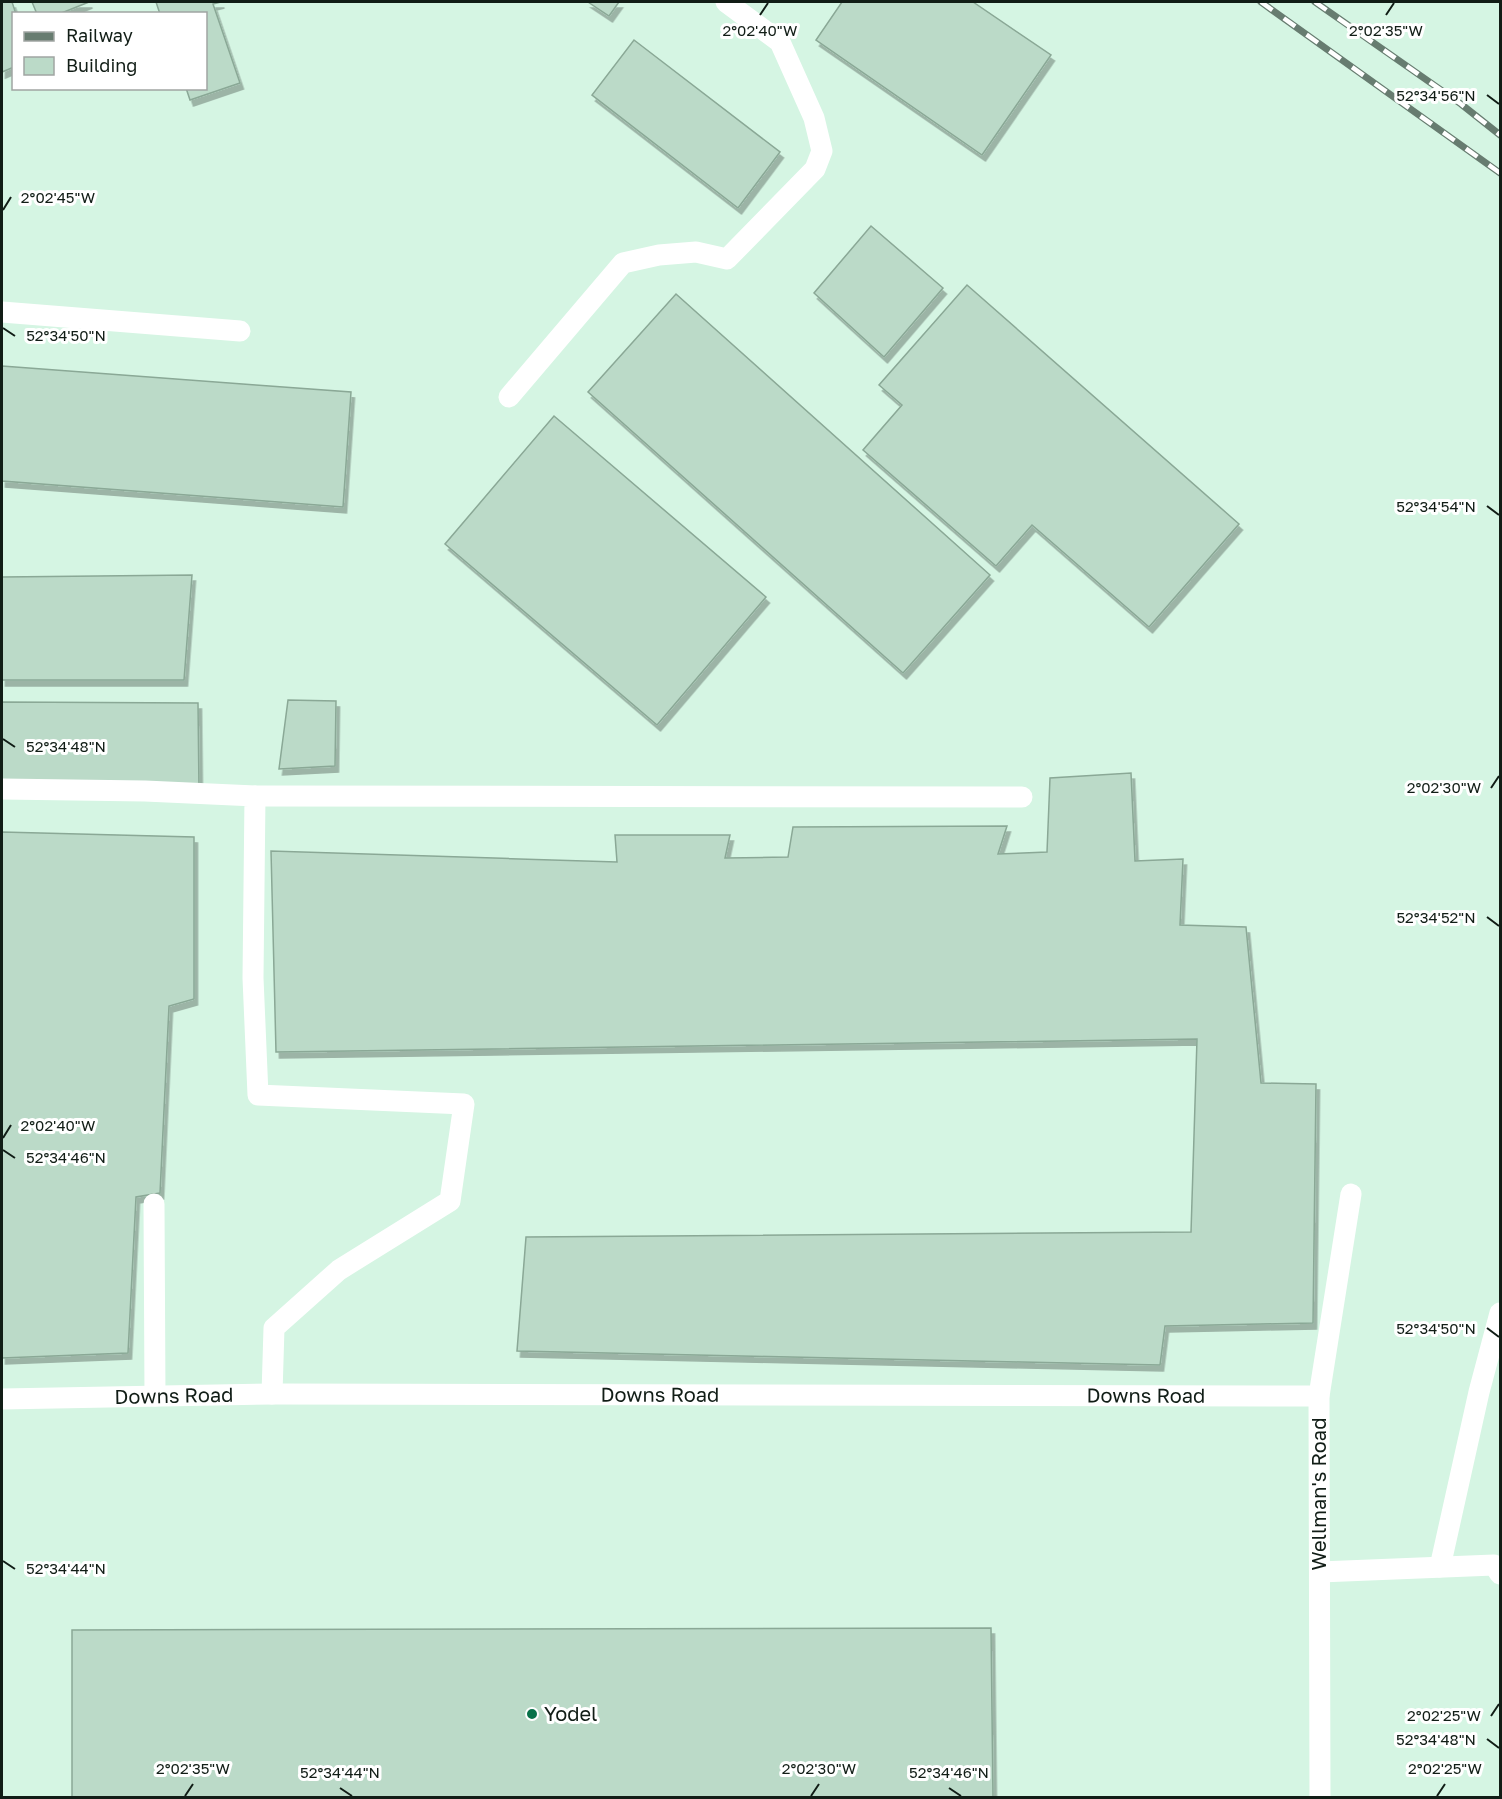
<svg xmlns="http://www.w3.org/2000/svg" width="1502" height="1799" font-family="'Golos Text',sans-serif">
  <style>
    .building { fill: #bbdac8; stroke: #8aa896; stroke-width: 1.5; filter: url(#shadow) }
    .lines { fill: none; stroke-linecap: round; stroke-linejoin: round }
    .lane { stroke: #fff; stroke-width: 21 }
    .rail-casing { stroke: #677c70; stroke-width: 7 }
    .rail { stroke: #fff; stroke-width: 4.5; stroke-dasharray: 14; stroke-linecap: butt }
    .ticks { fill: none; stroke: #111d16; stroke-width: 2 }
    .poi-dot { fill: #09724a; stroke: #fff; stroke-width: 2 }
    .labels { text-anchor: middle; stroke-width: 6; stroke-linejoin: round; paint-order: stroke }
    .street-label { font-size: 20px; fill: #111d16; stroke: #fff }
    .poi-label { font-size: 20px; fill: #111d16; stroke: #fff; text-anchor: start }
    .ticks-label { font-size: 15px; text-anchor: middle; fill: #111d16; stroke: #fff; stroke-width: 6; stroke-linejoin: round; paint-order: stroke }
  </style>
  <defs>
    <filter id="shadow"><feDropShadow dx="3.5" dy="6" stdDeviation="0" flood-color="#0004"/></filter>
  </defs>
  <rect width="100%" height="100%" fill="#d5f5e3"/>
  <path class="building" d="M2,2H12L16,14H14V67L2,72Z
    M32,2H89L59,14H37Z
    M156,2H221L213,4L240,83L190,100L186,88H206V14H160Z
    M588,2H619L609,16Z
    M842,2H973L1051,55L982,155L816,40Z
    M634,40L780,152L738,208L592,95Z
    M871,226L943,288L884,357L814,293Z
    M967,285L1239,524L1149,627L1032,525L996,566L863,450L902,405L879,385Z
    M676,294L990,575L903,673L588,392Z
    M2,366L351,392L343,507L2,481Z
    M554,416L766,597L657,725L445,544Z
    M192,575L184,680H2V577Z
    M288,700L336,701L335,766L279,769Z
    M2,702L198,703L199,791L2,787Z
    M1131,773L1135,861L1183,859L1180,925L1246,927L1261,1083L1316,1084L1313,1323L1165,1326L1160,1365L517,1351L526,1237L1191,1232L1197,1039L276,1052L271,851L617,862L615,835H730L725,858L788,857L793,827L1007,826L998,854L1047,852L1050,778Z
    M2,832L194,837V999L169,1006L160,1193L136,1197L128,1353L2,1358Z
    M991,1628L993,1798H72V1630Z"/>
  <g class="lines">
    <g class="lane">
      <path d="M2,312L240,331"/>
      <path d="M509,397L623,263L659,255L696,252L727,259L815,169L822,151L814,118L780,42L726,2"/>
      <path d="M2,789L145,791L255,796L253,978L258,1095L464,1104L450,1201L339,1270L274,1328L272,1394"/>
      <path d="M255,796L1022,797"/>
      <path d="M154,1204L155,1396"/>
      <path id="s1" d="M2,1399L272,1394L1319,1396"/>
      <path d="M1440,1567L1479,1392L1500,1313"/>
      <path d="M1320,1572L1494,1565L1500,1574"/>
      <path d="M1320,1798L1319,1396L1351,1194"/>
    </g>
    <defs>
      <path id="rail" d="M1261,2L1500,173
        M1315,2L1461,104L1500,135"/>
    </defs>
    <use href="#rail" class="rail-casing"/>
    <use href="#rail" class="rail"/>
  </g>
  <path class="ticks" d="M760,15L768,3M1386,15L1394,3M1487,95L1499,104M3,210L11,197M3,328L15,336M1487,506L1499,515M3,739L15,747M1491,788L1499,776M1487,917L1499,926M3,1138L11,1125M3,1150L15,1158M1487,1328L1499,1337M3,1561L15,1569M1491,1716L1499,1704M1487,1739L1499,1748M340,1788L352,1796M949,1788L961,1796M185,1796L193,1784M811,1796L819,1784M1437,1796L1445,1784"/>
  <circle class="poi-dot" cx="532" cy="1714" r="6"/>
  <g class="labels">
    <g class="street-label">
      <text dy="7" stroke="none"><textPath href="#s1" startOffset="658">Downs Road</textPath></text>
      <text dy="7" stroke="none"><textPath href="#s1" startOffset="172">Downs Road</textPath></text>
      <text dy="7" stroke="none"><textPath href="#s1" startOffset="1144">Downs Road</textPath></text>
      <text transform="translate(1319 1494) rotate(-90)" y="7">Wellman's Road</text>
    </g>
    <g class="poi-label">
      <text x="544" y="1721">Yodel</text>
    </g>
  </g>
  <g class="ticks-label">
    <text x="760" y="36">2°02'40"W</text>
    <text x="1386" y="36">2°02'35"W</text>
    <text x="1436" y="101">52°34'56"N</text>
    <text x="58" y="203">2°02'45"W</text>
    <text x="66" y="341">52°34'50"N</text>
    <text x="1436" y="512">52°34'54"N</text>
    <text x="66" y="752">52°34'48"N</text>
    <text x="1444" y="793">2°02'30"W</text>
    <text x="1436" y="923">52°34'52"N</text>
    <text x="58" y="1131">2°02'40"W</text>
    <text x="66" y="1163">52°34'46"N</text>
    <text x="1436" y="1334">52°34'50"N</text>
    <text x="66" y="1574">52°34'44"N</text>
    <text x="1444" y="1721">2°02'25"W</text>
    <text x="1436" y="1745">52°34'48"N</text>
    <text x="193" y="1774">2°02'35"W</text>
    <text x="819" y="1774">2°02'30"W</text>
    <text x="1445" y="1774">2°02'25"W</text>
    <text x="340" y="1778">52°34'44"N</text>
    <text x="949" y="1778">52°34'46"N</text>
  </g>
  <rect width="1502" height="1799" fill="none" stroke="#111d16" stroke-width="6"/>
  <rect x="12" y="12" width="195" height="78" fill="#ffffff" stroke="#a0a5a2" stroke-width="1.5"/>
  <rect x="24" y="32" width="30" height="9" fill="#677c70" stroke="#a0a5a2" stroke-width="1.5"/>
  <text x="66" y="42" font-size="18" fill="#111d16">Railway</text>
  <rect x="24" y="57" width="30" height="18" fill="#bbdac8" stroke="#a0a5a2" stroke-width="1.5"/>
  <text x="66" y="72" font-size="18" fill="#111d16">Building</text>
</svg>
